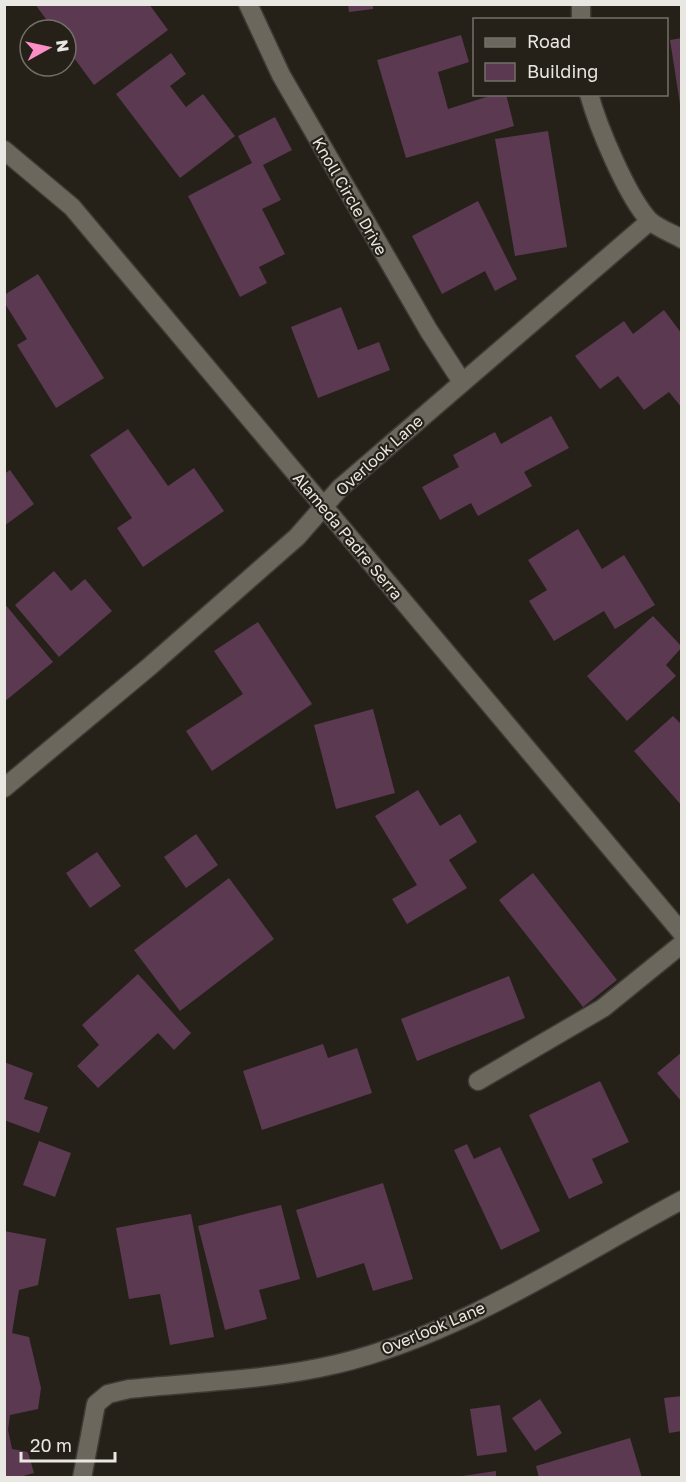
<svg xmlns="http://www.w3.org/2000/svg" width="686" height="1482" font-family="'Golos Text',sans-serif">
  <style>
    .building { fill: #5b3951 }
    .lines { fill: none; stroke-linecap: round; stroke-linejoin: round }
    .minor-casing { stroke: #3e3b35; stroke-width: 21 }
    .minor { stroke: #6c675d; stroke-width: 18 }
    .labels { text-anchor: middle; stroke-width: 4.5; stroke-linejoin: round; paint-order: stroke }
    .street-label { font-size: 16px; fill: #e9e7e1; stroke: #252119 }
  </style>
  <rect width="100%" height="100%" fill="#252119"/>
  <path class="building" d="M35,4H149L168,30L94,85L66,47V30H54Z
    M348,4H373V9L349,12Z
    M461,35L469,62L438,72L448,109L496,94H506L514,126L406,158L377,60Z
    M682,38V104H680L670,40Z
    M171,53L186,74L170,86L186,107L203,94L235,136L180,178L116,94Z
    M275,117L292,150L263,165L281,200L262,209L285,254L259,267L267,283L240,297L188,196L252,163L238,136Z
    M548,131L567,247L515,256L495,139Z
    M478,201L517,279L495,291L485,271L442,294L412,236Z
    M38,274L104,378L56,408L17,345L27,339L4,302V295Z
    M341,307L358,350L379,342L390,370L318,398L291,327Z
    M664,310L682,334V408L669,392L644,410L618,376L600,389L575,356L624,321L633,334Z
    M551,416L569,448L524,472L532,486L478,516L471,503L440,520L422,487L459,467L453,455L495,432L501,444Z
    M128,429L168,486L194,468L224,511L143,567L117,528L132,518L90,455Z
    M10,470L34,504L4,526V474Z
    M578,529L602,569L624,555L655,605L615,629L604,611L554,641L529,601L547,590L528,560Z
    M54,571L71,591L85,579L112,611L59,657L15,605Z
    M4,603L53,662L4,702Z
    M653,616L682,647L666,665L676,676L627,721L587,676Z
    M258,622L312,704L212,771L186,731L243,694L214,651Z
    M373,709L395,793L336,809L314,725Z
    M673,716L682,725V806L634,751Z
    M418,790L440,826L460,814L477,842L449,860L467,888L407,924L392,899L417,885L375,816Z
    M196,834L218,865L186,888L164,857Z
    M97,852L121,886L90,908L66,873Z
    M533,873L617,980L583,1007L499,900Z
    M229,878L274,939L180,1011L134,950Z
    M138,974L191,1033L174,1050L158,1033L98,1088L77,1066L99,1045L82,1025Z
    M509,976L525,1018L417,1061L401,1019Z
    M323,1044L328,1058L357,1048L372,1093L262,1130L243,1071Z
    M682,1052V1102L657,1073Z
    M4,1062L33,1073L24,1099L48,1107L39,1133L4,1120Z
    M600,1081L629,1142L592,1159L603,1183L569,1199L529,1115Z
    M39,1141L71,1153L55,1197L23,1185Z
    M467,1144L474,1159L500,1147L540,1231L501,1250L454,1150Z
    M383,1183L413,1279L373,1291L364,1263L317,1278L296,1210Z
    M281,1205L300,1279L259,1290L267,1319L225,1330L198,1226Z
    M191,1214L214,1337L170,1345L160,1294L129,1299L116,1228Z
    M4,1231L46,1239L38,1285L19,1290L12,1333L29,1337L41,1388L38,1409L10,1415L8,1430L12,1449L28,1452L34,1473L16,1478H4Z
    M682,1396V1431L669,1433L664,1398Z
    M540,1399L562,1433L535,1451L512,1418Z
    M500,1405L507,1452L477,1456L470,1409Z
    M630,1438L642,1478H539L536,1466Z
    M496,1471V1478H462V1476Z"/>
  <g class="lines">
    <defs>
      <path id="minor" d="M248,4L281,75L429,331L462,382
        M581,20V4
        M589,94C598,127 627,196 649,220C657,228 672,233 682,239
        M4,150L72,207L682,933
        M4,788L149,667L297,537L340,488L650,221
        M478,1081L603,1008L682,944
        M82,1478L96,1404L108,1394L129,1389C198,1382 270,1380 337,1364C461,1334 571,1259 682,1200"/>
    </defs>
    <use href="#minor" class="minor-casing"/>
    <use href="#minor" class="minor"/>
  </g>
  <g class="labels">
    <g class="street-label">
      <text transform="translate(350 196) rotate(60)" y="6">Knoll Circle Drive</text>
      <text transform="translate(379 455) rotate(-42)" y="6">Overlook Lane</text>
      <text transform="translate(348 536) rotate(50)" y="6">Alameda Padre Serra</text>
      <text transform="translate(433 1328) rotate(-23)" y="6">Overlook Lane</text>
    </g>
  </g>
  <rect width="686" height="1482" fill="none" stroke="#e9e7e1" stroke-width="12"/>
  <rect x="473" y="18" width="195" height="78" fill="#252119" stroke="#737069" stroke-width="1.5"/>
  <rect x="485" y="38" width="30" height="9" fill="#6c675d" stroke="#737069" stroke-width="1.5"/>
  <text x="527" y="48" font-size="18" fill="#e9e7e1">Road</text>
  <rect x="485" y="63" width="30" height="18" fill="#5b3951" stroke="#737069" stroke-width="1.5"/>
  <text x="527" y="78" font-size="18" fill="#e9e7e1">Building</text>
  <g transform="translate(48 48) rotate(82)"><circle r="28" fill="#252119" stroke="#737069" stroke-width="1.5"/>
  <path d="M0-4.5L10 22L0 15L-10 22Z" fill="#fb8fc5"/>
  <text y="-9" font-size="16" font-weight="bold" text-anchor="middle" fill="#e9e7e1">N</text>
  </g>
  <path d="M21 1452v9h94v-9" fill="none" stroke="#e9e7e1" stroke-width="3"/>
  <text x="30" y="1452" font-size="18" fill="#e9e7e1" stroke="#252119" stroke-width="4.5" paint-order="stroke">20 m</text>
</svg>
